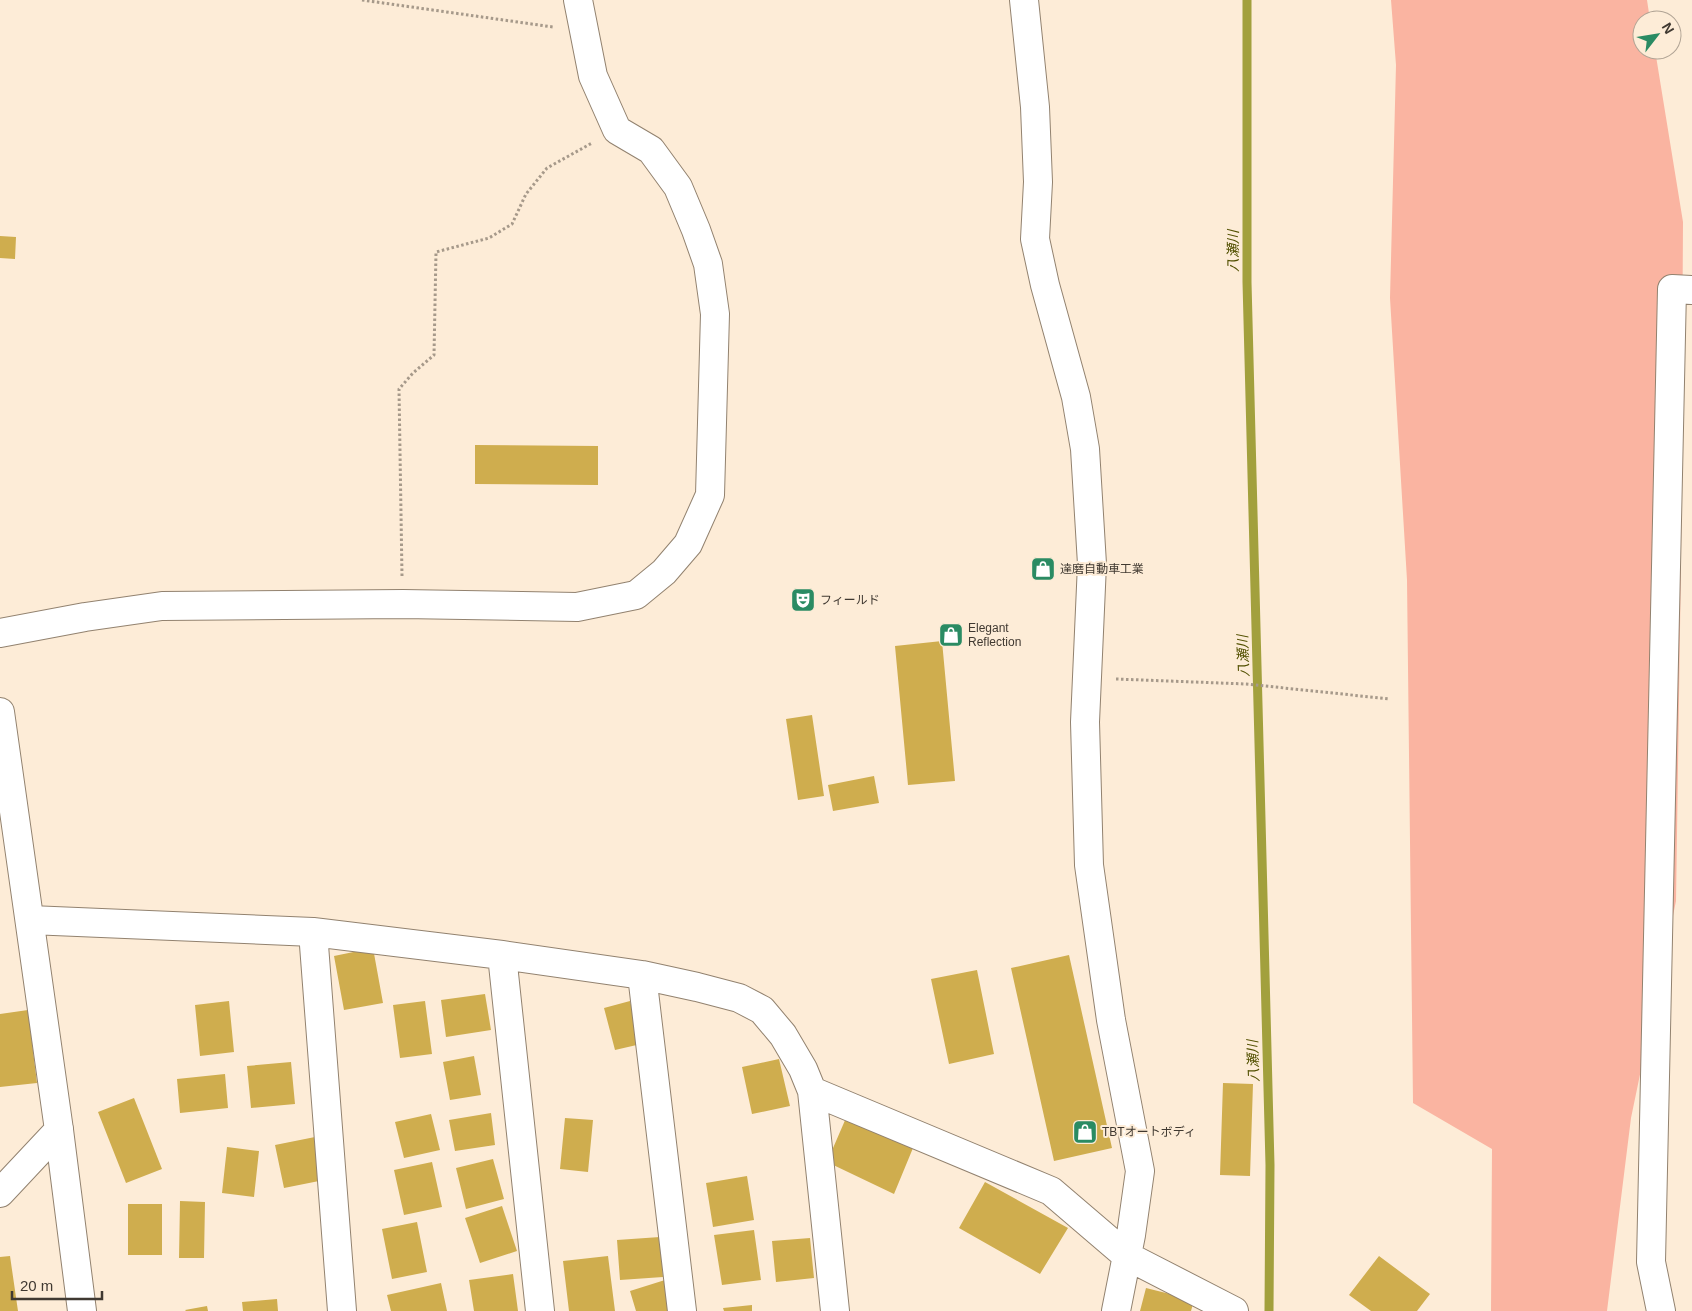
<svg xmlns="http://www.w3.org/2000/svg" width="1692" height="1311" font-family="Arial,'Noto Sans JP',sans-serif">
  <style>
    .green { fill: #fab4a1 }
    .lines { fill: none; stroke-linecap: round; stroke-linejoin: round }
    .stream { stroke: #a2a03d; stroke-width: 9 }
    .building { fill: #cfad4e }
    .minor-casing { stroke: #92826f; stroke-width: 30 }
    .tertiary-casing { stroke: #92826f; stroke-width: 30 }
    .path { stroke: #a6998a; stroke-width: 3; stroke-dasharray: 2.5 2.5; stroke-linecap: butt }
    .minor { stroke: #fff; stroke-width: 28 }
    .tertiary { stroke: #fff; stroke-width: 28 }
    .labels { text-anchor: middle; stroke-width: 4; stroke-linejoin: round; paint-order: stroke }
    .poi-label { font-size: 12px; fill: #403931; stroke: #fdecd7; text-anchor: start }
    .water-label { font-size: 14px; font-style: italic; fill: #525000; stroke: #fdecd7 }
  </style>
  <rect width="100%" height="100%" fill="#fdecd7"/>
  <path class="green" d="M1391,0H1647L1650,20H1642V50H1655L1683,222L1681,562L1676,901L1631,1118L1607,1311H1491L1492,1149L1413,1103L1407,580L1390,298L1396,65Z"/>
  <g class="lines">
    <path class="stream" d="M1247,0V282L1270,1165L1269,1311"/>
  </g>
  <path class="building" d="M0,236L16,237L15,259L0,258Z
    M475,445L598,446V485L475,484Z
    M942,641L955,781L908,785L895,646Z
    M812,715L824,796L798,800L786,719Z
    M874,776L879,803L833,811L828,785Z
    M373,948L383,1003L344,1010L334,956Z
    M1069,955L1112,1148L1054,1161L1011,968Z
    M977,970L994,1054L949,1064L931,979Z
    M485,994L491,1030L446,1037L441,1000Z
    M229,1001L234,1052L200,1056L195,1005Z
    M425,1001L432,1054L400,1058L393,1005Z
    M630,1001L641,1044L615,1050L604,1008Z
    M28,1010L37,1083L0,1087V1014Z
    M474,1056L481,1095L450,1100L443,1062Z
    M779,1059L790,1106L752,1114L742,1067Z
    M291,1062L295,1104L251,1108L247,1066Z
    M225,1074L228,1108L180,1113L177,1079Z
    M1223,1083L1253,1084L1250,1176L1220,1175Z
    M134,1098L162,1169L126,1183L98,1112Z
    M491,1113L495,1145L455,1151L449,1120Z
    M431,1114L440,1150L404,1158L395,1122Z
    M565,1118L593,1120L588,1172L560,1169Z
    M846,1118L913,1148L894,1194L827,1162Z
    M320,1136L329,1179L284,1188L275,1145Z
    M227,1147L259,1151L254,1197L222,1193Z
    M493,1159L504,1199L466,1209L456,1168Z
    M432,1162L442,1207L404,1215L394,1170Z
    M747,1176L754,1220L713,1227L706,1183Z
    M985,1182L1068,1228L1040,1274L959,1228Z
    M180,1201L205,1202L204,1258H179Z
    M128,1204H162V1255H128Z
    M502,1206L517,1251L480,1263L465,1218Z
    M417,1222L427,1272L392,1279L382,1229Z
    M754,1230L761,1280L722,1285L714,1235Z
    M660,1237L663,1277L620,1280L617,1240Z
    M810,1238L814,1278L776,1282L772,1241Z
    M10,1256L18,1311H0V1257Z
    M608,1256L615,1311H569L563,1261Z
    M1379,1256L1430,1294L1417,1311H1371L1349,1295Z
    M513,1274L518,1311H474L469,1280Z
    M665,1280L675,1311H636L630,1291Z
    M441,1283L447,1311H391L387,1295Z
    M1146,1288L1194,1300L1191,1311H1140Z
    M277,1299L278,1311H243L242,1302Z
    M752,1305V1311H724L723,1308Z
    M207,1306L208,1311H186L185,1310Z"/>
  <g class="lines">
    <defs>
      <path id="minor" d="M1024,0L1035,107L1038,182L1035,239L1045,285L1076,397L1085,449L1092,564L1085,722L1089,865L1111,1020L1140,1171L1131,1235L1116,1311
        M0,633L85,617L162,606L403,604L577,607L636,595L664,572L688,544L710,495L715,314L708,264L696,230L678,187L651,150L617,130L593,76L578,0
        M0,712L59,1130L0,1193
        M30,920L313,932L502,955L642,975L697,987L739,998L762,1010L783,1035L803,1069L812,1091L835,1311
        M313,932L342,1311
        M502,955L540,1311
        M642,975L682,1311
        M812,1091L1051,1191L1127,1256L1234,1311
        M1661,1311L1651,1262L1672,289L1692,290"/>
      <path id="tertiary" d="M59,1130L82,1311"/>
    </defs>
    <use href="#minor" class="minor-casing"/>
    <use href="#tertiary" class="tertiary-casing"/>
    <path class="path" d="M362,0L553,27
      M402,576L399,389L413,373L434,355L436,252L489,238L512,224L526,194L547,168L592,143
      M1116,679L1246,684L1390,699"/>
    <use href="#minor" class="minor"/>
    <use href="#tertiary" class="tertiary"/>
  </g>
  <defs>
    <symbol id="shop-square" viewBox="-11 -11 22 22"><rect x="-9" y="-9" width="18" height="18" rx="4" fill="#2a8b63" stroke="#fdecd7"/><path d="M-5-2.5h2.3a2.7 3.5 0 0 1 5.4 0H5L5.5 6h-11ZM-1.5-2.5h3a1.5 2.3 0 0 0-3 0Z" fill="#fff"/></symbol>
    <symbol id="theatre-square" viewBox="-11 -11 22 22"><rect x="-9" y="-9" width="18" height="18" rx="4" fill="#2a8b63" stroke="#fdecd7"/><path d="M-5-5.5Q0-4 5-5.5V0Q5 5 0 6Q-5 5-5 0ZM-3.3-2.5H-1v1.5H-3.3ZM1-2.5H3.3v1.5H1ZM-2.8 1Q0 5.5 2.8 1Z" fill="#fff"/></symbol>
  </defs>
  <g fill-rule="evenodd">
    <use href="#shop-square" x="1029" y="555" width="28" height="28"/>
    <use href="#theatre-square" x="789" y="586" width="28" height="28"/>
    <use href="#shop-square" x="937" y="621" width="28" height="28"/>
    <use href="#shop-square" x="1071" y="1118" width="28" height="28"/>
  </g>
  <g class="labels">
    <g class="poi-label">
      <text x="1060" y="573">達磨自動車工業</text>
      <text x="820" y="604">フィールド</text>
      <text x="968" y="632">Elegant<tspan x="968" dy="14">Reflection</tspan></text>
      <text x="1102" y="1136">TBTオートボディ</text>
    </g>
    <g class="water-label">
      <text transform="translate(1233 251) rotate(-90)" y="5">八瀬川</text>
      <text transform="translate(1243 656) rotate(-92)" y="5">八瀬川</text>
      <text transform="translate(1253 1061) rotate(-92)" y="5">八瀬川</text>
    </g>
  </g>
  <g transform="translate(1657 35) rotate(59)"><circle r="24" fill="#fdecd7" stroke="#b1a495"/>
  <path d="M0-4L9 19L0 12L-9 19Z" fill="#2a8b63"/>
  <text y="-8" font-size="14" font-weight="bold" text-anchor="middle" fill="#403931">N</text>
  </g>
  <path d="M12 1291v8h90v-8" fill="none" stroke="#403931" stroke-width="2.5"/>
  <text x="20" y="1291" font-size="15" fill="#403931" stroke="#fdecd7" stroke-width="4" paint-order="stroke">20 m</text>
</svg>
